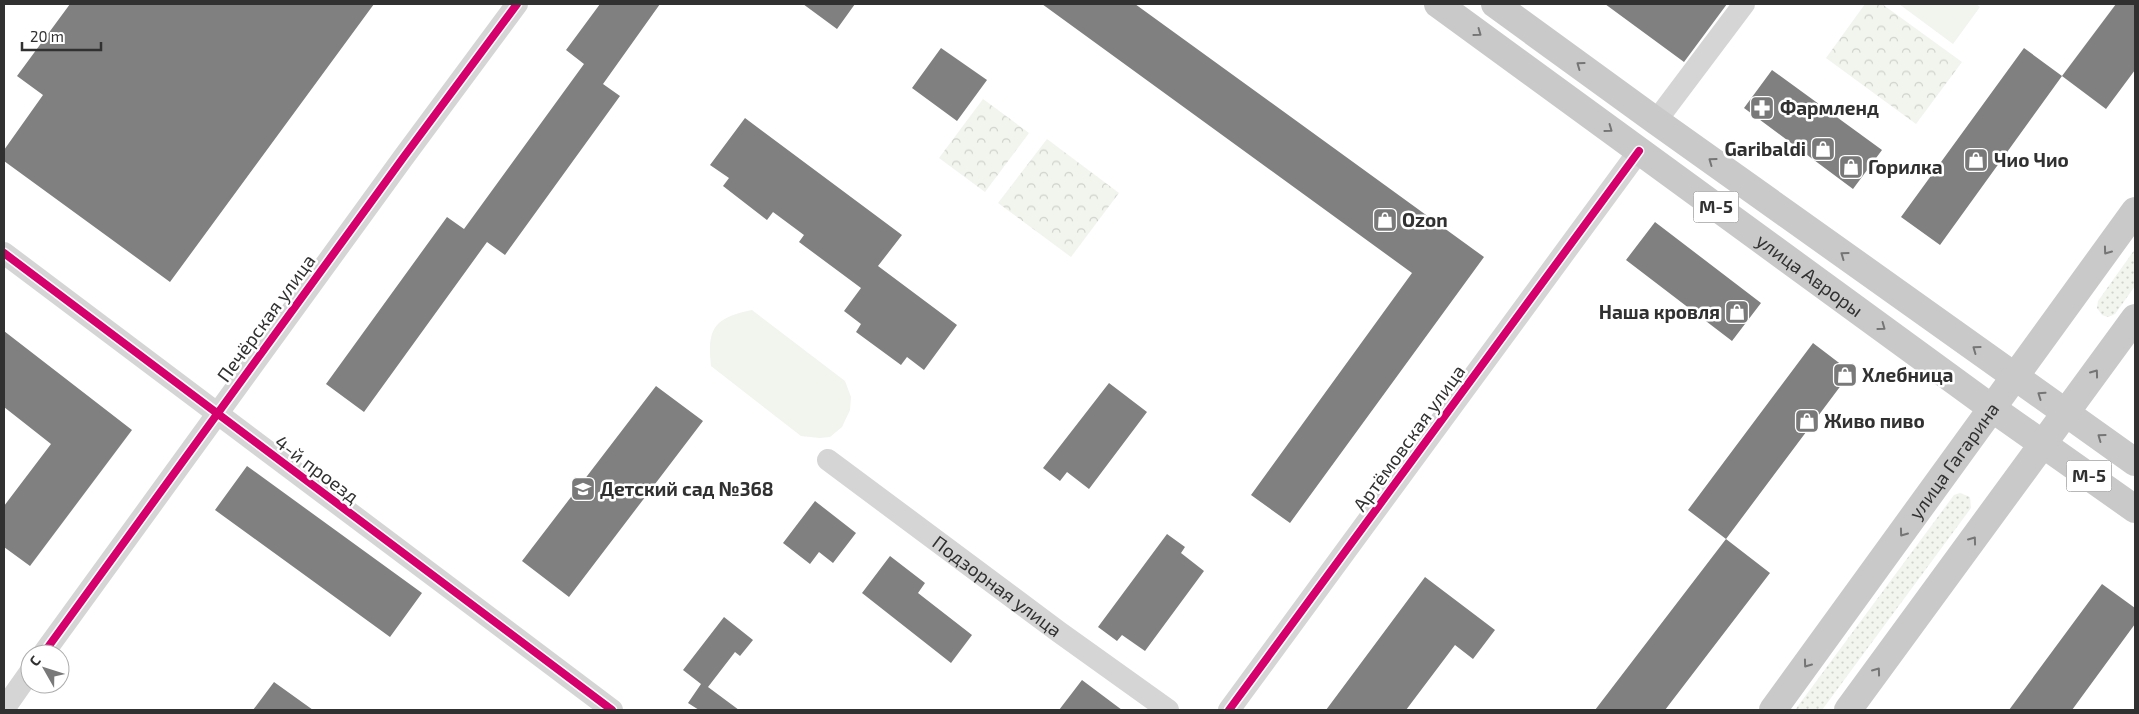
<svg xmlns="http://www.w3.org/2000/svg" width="2139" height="714" font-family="'Exo 2',sans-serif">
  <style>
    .grass { fill: url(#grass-dots) }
    .park { fill: url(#park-crowns) }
    .pitch { fill: #f1f5ed }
    .building { fill: #808080 }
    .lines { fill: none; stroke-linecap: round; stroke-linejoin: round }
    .minor { stroke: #d5d5d5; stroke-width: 22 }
    .primary { stroke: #c9c9c9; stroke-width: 28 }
    .cycleway-casing { stroke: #fff; stroke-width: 11 }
    .cycleway { stroke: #d6006c; stroke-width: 8 }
    .oneway { stroke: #757575 }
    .labels { text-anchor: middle; stroke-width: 5; stroke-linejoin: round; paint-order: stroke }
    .shield { fill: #fff; stroke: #6f6f6f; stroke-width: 1 }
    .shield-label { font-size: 18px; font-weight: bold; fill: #313131 }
    .poi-label { font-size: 19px; font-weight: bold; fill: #313131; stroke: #fff; text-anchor: start }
    .street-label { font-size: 19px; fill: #313131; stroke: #fff }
  </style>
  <defs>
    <pattern id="grass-dots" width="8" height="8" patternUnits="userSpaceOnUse" patternTransform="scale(1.25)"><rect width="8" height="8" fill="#f1f5ed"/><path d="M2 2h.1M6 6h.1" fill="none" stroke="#cfd2cc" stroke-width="1.8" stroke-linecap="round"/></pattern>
    <pattern id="park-crowns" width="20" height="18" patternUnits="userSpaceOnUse" patternTransform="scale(1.25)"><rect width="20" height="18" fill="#f1f5ed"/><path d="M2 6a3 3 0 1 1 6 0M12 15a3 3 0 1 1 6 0" fill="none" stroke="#cfd2cc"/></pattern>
  </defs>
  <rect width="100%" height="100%" fill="#fff"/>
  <path class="grass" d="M2135,249V286L2115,314L2108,317L2102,315L2097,308L2098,301Z
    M1960,493L1970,497L1971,508L1822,710H1795L1954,495Z"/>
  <path class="park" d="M1865,4H1882L1962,62L1916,124L1826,58Z
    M983,99L1029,133L985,192L939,158Z
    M1047,139L1119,193L1071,257L998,203Z"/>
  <path class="pitch" d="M1899,4H1976L1980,7L1953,44Z
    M752,310L845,381L851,397L850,410L842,427L830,437L820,438L801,436L711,366C707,328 714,318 752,310Z"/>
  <path class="building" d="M70,4H374L170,282L4,161V150L43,95L17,76Z
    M600,4H660L603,84L620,96L505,255L487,242L364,412L326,384L447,217L464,229L584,64L566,50Z
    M803,4H855L837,29Z
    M1042,4H1135L1484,257L1290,523L1251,495L1412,273Z
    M1605,4H1727L1684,62Z
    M2116,4H2135V70L2106,109L2062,76Z
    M941,48L987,80L957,121L912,88Z
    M2024,48L2062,76L1940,245L1901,217Z
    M1772,70L1882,150L1853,189L1744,108Z
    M745,118L902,235L878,266L957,325L924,370L907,357L901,365L856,332L861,324L844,311L861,288L799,242L804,235L773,212L767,220L723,186L729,178L710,165Z
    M1655,222L1761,303L1732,341L1626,260Z
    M4,331L132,430L30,566L4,547V506L51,444L4,407Z
    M1813,343L1851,372L1726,539L1688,510Z
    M1109,383L1147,412L1089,489L1067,472L1060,481L1043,468Z
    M656,386L703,421L569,597L522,561Z
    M247,466L422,593L390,637L215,510Z
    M815,501L856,533L833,563L819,552L810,564L783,543Z
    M1167,534L1185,547L1181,553L1204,571L1145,651L1122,635L1117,641L1098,627Z
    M1726,539L1770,573L1665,710H1595Z
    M890,556L925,583L918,593L972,635L951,663L862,593Z
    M1425,577L1495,630L1473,659L1455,645L1406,710H1326Z
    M2102,584L2135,608V624L2072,710H2009Z
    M724,617L753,640L740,656L735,652L708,687L739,710H699L688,703L701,684L683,670Z
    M1082,680L1122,710H1059Z
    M274,682L313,710H253Z"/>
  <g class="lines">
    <g class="minor">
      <path d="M1656,121L1744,4"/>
      <path d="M4,253L612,710"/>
      <path id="s1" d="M828,460L1059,632L1168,710"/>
      <path d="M43,654L403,158L517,4"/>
      <path d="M4,709L30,672"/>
      <path d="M1229,710L1639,151"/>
    </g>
    <g class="primary">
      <path id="s2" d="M1438,4L1993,409L2135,509"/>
      <path d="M1495,4L1656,121L2135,462"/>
      <path id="s3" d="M1773,710L2135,211"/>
      <path d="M1848,710L2135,318"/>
    </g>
    <defs>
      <path id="cycleway" d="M4,253L612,710
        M43,654L403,158L517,4
        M1229,710L1639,151"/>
    </defs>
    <use href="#cycleway" class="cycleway-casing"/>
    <use href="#cycleway" class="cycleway"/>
  </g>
  <defs><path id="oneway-chevron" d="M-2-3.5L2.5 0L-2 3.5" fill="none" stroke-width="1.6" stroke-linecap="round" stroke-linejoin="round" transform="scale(1.25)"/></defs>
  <g class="oneway">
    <use href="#oneway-chevron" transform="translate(1478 33) rotate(36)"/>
    <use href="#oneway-chevron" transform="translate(1580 65) rotate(-144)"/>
    <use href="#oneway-chevron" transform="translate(1609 129) rotate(36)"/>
    <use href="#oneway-chevron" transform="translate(1712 161) rotate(-144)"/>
    <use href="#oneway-chevron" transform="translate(2107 251) rotate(126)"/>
    <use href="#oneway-chevron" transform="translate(1844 255) rotate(-144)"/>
    <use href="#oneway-chevron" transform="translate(1882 327) rotate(36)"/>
    <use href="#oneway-chevron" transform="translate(1976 349) rotate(-144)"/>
    <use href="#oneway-chevron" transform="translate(2095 373) rotate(-54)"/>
    <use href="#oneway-chevron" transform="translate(2041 395) rotate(-145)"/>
    <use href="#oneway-chevron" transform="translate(2101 437) rotate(-144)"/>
    <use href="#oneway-chevron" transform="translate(1903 533) rotate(126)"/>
    <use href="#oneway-chevron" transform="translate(1973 540) rotate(-54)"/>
    <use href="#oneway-chevron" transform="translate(1807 664) rotate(126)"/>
    <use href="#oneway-chevron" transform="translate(1877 671) rotate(-54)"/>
  </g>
  <defs>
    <symbol id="pharmacy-square" viewBox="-11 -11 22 22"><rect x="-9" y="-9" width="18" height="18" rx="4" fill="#797979" stroke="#fff"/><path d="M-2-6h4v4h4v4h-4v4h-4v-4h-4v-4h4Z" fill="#fff"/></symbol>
    <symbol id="shop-square" viewBox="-11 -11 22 22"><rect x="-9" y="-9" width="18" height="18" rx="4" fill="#797979" stroke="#fff"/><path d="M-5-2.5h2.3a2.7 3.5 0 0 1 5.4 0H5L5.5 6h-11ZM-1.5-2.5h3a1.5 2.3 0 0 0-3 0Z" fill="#fff"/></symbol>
    <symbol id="school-square" viewBox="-11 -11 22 22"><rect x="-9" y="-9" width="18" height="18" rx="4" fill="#797979" stroke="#fff"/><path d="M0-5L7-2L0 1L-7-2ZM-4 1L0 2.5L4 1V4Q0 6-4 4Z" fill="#fff"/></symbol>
  </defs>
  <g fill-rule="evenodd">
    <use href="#pharmacy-square" x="1748" y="94" width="28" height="28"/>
    <use href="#shop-square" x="1809" y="135" width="28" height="28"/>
    <use href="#shop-square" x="1962" y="146" width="28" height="28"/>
    <use href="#shop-square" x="1837" y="153" width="28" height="28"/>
    <use href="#shop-square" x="1371" y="206" width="28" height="28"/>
    <use href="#shop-square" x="1723" y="298" width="28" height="28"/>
    <use href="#shop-square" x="1831" y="361" width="28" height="28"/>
    <use href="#shop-square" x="1793" y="407" width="28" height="28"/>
    <use href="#school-square" x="569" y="475" width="28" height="28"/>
  </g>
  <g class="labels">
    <g class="shield">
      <rect x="1693.5" y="191.5" width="45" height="31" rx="4"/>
      <rect x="2066.5" y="460.5" width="45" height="31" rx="4"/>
    </g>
    <g class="shield-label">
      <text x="1716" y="213">М-5</text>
      <text x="2089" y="482">М-5</text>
    </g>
    <g class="poi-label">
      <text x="1780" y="115">Фармленд</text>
      <text x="1806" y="156" text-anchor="end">Garibaldi</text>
      <text x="1994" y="167">Чио Чио</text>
      <text x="1868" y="174">Горилка</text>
      <text x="1402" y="227">Ozon</text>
      <text x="1720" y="319" text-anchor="end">Наша кровля</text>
      <text x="1862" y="382">Хлебница</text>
      <text x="1824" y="428">Живо пиво</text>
      <text x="600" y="496">Детский сад №368</text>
    </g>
    <g class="street-label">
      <text dy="7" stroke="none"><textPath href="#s2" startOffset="460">улица Авроры</textPath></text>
      <text transform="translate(266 318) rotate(-54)" y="7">Печёрская улица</text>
      <text transform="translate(1409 438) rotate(-54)" y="7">Артёмовская улица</text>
      <text dy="7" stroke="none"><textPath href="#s3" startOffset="308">улица Гагарина</textPath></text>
      <text transform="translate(317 469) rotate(37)" y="7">4-й проезд</text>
      <text dy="7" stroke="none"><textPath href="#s1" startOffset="211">Подзорная улица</textPath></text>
    </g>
  </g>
  <rect width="2139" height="714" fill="none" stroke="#313131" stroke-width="10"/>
  <g transform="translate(45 669) rotate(309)"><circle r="24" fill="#ffffff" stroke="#adadad"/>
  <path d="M0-4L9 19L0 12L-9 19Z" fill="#797979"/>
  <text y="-8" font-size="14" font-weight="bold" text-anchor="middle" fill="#313131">С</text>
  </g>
  <path d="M22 42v8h79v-8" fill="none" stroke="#313131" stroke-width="2.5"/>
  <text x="30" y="42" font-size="15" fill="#313131" stroke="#ffffff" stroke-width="4" paint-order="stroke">20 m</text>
</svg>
